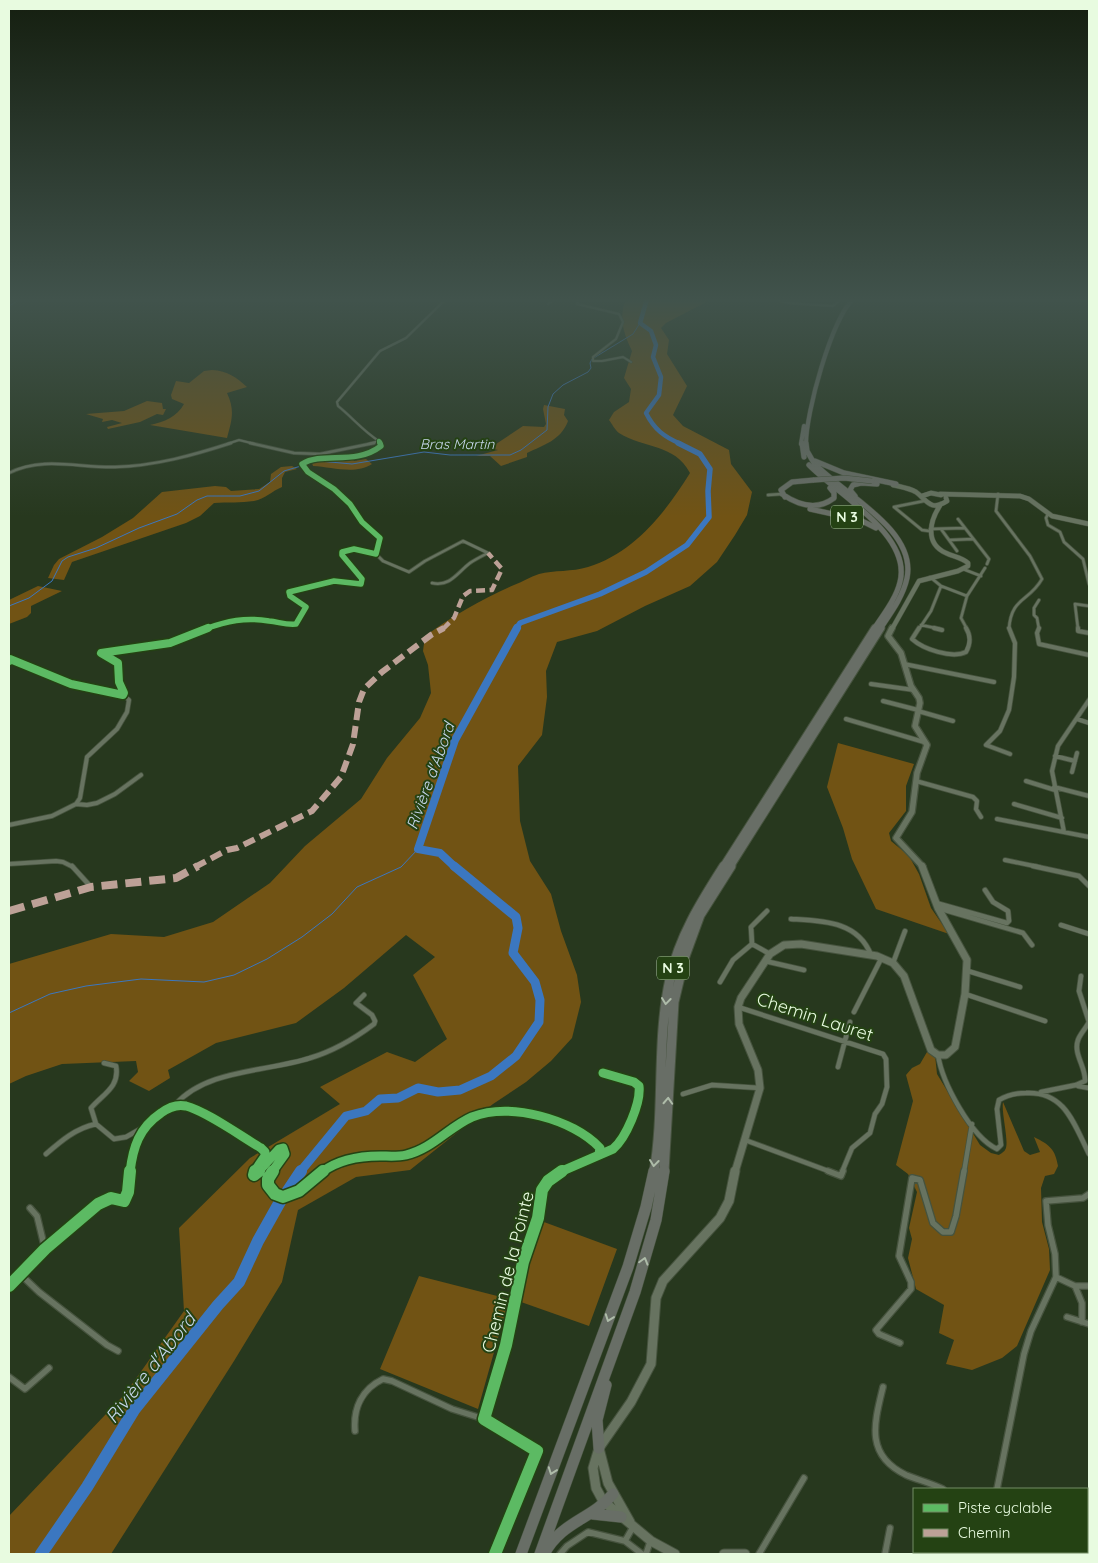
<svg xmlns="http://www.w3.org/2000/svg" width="1098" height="1563" font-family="Quicksand,sans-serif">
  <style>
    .green { fill: #715314 }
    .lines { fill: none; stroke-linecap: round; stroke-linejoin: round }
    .stream { stroke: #3b77c0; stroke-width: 1 }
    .river-far4 { stroke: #3b77c0; stroke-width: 4.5 }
    .river-far3 { stroke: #3b77c0; stroke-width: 5.5 }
    .river-far2 { stroke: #3b77c0; stroke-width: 8 }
    .river-far1 { stroke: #3b77c0; stroke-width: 9 }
    .river { stroke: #3b77c0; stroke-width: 12 }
    .street-far4-casing { stroke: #46533e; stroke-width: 3 }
    .street-far3-casing { stroke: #46533e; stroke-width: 4 }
    .street-far2-casing { stroke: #46533e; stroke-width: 5.5 }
    .street-far1-casing { stroke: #46533e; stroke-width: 6 }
    .street-casing { stroke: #46533e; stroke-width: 8 }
    .secondary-far3-casing { stroke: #46533e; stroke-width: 5.5 }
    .secondary-far2-casing { stroke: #46533e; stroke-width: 8 }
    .secondary-far1-casing { stroke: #46533e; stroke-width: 9 }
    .secondary-casing { stroke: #46533e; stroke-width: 11 }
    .highway-far4-casing { stroke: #46533e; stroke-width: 5 }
    .highway-far3-casing { stroke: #46533e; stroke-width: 6 }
    .highway-far2-casing { stroke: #46533e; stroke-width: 9 }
    .highway-far1-casing { stroke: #46533e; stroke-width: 11 }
    .highway-casing { stroke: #46533e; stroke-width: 12 }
    .street-far4 { stroke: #677360; stroke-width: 2 }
    .street-far3 { stroke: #677360; stroke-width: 2.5 }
    .street-far2 { stroke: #677360; stroke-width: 4 }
    .street-far1 { stroke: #677360; stroke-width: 4.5 }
    .street { stroke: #677360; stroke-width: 5.5 }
    .secondary-far3 { stroke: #677360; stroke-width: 4.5 }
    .secondary-far2 { stroke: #677360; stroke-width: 5.5 }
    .secondary-far1 { stroke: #677360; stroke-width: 7 }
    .secondary { stroke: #677360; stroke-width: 9 }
    .highway-far4 { stroke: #686e66; stroke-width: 4 }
    .highway-far3 { stroke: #686e66; stroke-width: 5 }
    .highway-far2 { stroke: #686e66; stroke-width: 7 }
    .highway-far1 { stroke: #686e66; stroke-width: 9 }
    .highway { stroke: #686e66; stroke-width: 11 }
    .highway-bridge-casing { stroke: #46533e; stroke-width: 6; stroke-linecap: butt }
    .highway-bridge { stroke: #686e66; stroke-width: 5 }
    .quiet-far2 { stroke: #bda197; stroke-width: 4.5; stroke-dasharray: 9 4.5; stroke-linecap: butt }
    .quiet-far1 { stroke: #bda197; stroke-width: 6; stroke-dasharray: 12 6; stroke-linecap: butt }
    .quiet { stroke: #bda197; stroke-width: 8; stroke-dasharray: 16 8; stroke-linecap: butt }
    .cycleway-far4-casing { stroke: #244213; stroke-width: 6 }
    .cycleway-far3-casing { stroke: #244213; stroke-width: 8 }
    .cycleway-far2-casing { stroke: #244213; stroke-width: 11 }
    .cycleway-far1-casing { stroke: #244213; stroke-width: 12 }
    .cycleway-casing { stroke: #244213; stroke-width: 15 }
    .cycleway-far4 { stroke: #5cba63; stroke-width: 4.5 }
    .cycleway-far3 { stroke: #5cba63; stroke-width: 5.5 }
    .cycleway-far2 { stroke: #5cba63; stroke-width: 8 }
    .cycleway-far1 { stroke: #5cba63; stroke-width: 9 }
    .cycleway { stroke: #5cba63; stroke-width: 12 }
    .oneway { stroke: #aebca9 }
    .labels { text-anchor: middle; stroke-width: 4; stroke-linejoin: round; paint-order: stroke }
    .far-water-label { font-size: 14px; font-style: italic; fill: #c7d7ec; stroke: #244213 }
    .shield { fill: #244213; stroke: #adc4a2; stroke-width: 1 }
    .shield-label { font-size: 14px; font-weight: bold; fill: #e8fbe0 }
    .water-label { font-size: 16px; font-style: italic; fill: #c7d7ec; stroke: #244213 }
    .near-street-label { font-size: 18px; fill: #e8fbe0; stroke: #244213 }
    .near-water-label { font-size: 19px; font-style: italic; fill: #c7d7ec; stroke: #244213 }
  </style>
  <rect width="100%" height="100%" fill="#27381e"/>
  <path class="green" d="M626,299H658V300L669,302L676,299H712L666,323L661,328L669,340L667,354L687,386L673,415L683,426L729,450L731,464L752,492L747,515L735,535L717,562L690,586L645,606L597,631L557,642L546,671L547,697L542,735L518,766L520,821L530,861L551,894L561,931L577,975L581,1002L572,1038L551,1061L526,1082L493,1104L410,1170L356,1177L298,1210L282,1282L234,1361L111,1554H9V1516L125,1394L184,1311L179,1228L250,1158L340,1104L320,1087L387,1052L415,1062L447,1039L413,975L435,957L406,935L344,988L296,1023L216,1043L168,1070L170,1078L149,1091L129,1081L138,1072L136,1061L62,1064L26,1076L9,1084V964L111,934L164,937L213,922L270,883L305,846L361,799L387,758L420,718L431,693L428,665L423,651L425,636C453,616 482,599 514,585C522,582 530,577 539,574C554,570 572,572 588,567C634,553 665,513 690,473C674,443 644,449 619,433C615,430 612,424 609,420L614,412L629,402L631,389L624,378L632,351C624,334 618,318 626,299Z
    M212,370C228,371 236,377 247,387L227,393C235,410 232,420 227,438L150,425C164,422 177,417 184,404L172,399L171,395L176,381L189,383L204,371Z
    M147,401L162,403L163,409H166L163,415L157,414L140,422L108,429L107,427L122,423L112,420L102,422L103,419L86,414L124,411Z
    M544,405L565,409L564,415L568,421C561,440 544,445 527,453V457L501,466L490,456H476L498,450L490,448L523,426L544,427L546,424L543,409Z
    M351,457L354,461L366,459L372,464C355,475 332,467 313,466L311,460Z
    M292,466L297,469L285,472L282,478V487C272,491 265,499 254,501C241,503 227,502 214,503L200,516L186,523L72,562L64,580L48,578L54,565L59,559L102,537L133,518L162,492L215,486L226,487L231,491L259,489L270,482L271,474L281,467Z
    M38,586L62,591L31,606V613L27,617L9,624V600Z
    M838,743L914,764L906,786V811L889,833L891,841L909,856L919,874L931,908L949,934L876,909L852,859L843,828L827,787Z
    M927,1052L935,1055L937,1074L980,1145L991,1153L999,1155C999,1155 1005,1151 1005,1150C1010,1144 1001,1113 1003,1102L1024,1151L1030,1155L1040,1152L1034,1137C1050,1145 1055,1149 1058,1166L1054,1174L1045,1176L1041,1188L1042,1222L1049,1249L1050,1270L1017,1346L1002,1358L972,1370L946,1364L954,1340L939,1333L944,1305L916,1289L908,1258L912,1239L909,1228L917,1192L908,1174L896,1165L913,1101L906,1075L912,1068L920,1064Z
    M544,1222L617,1249L589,1326L521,1302L529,1264Z
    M419,1276L509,1299L478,1409L380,1369Z"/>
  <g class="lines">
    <path class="stream" d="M9,306L21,299
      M305,465L319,461L352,464L424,452L450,455H510L521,450L547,430L548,407L553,394L563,385L588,372L591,368L590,363L592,359L633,334L640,323
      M9,606L29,598L52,581L62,561L68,557L96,548L139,528L177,514L197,500L207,496H240L259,491L284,471L301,466
      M9,1013L50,994L86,986L141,979L204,982L234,975L267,959L302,937L332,914L357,887L401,867L418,849"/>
    <path class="river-far4" d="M647,299L640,323L651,331L656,345L653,357L661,377L659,395L646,413C654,429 664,437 681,444"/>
    <path class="river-far3" d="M516,629L520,623L600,594L646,572L687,545L709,517L708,491L710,469L700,454L678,443"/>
    <path class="river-far2" d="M455,867L440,853L418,849L455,740L517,628"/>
    <path class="river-far1" d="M300,1172L346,1116L366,1111L380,1099L398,1098L418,1088L438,1092L460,1090L491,1076L516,1056L539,1022L540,1000L535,982L513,953L518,928L516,917L454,866"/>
    <path class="river" d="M287,1192L301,1171
      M41,1554L87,1487L134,1410L218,1305L239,1282L258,1241L281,1200"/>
    <defs>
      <path id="street-far4" d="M578,299L577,304L619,314L623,322L616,339L593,357V361H602L623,357L631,362
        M774,299L788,303L833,306L841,299
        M548,304L555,299
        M379,441L380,444
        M227,444L239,440L255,444
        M368,444L379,441C364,432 352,417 338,406L337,402L380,351L406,338L446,299"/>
      <path id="street-far3" d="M250,443L294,453L320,454L374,443
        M9,473C43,456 79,468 115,467C155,466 194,455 231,443
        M998,494L996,511L1030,556L1042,579C1029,602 1011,597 1009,629
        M768,495L782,494
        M924,501L894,507L922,530L929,531
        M1048,514L1046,518L1048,525L1060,532L1064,542L1083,559L1089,584
        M958,519L965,528
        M930,529L965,528L989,559L987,564
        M941,529L957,551
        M950,540L973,539
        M376,554L383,561L409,572L425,561L463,541L488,553
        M963,569L981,576
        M930,577L941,586L967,596
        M432,583C450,587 457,573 470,563C476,559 482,556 488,553
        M921,625L940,629
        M205,629C227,621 245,617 269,621C279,622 286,625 296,624L306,607L290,596L289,592L334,581L361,584L362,579L342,555V552L354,549L376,554L380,538L362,522L350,504L334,489L308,472L302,464C323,451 355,466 381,446L380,443
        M919,629L931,611L941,586
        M967,629L961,618L967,596L985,568
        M1039,629L1037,618L1034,615V608L1039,600
        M1078,629L1075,604L1089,606"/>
      <path id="street-far2" d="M919,628L912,639C923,649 952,659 966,652C971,643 971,636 966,628
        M934,628L942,630
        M1009,628L1015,643L1014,677L1009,710L1000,731L986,745L1010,754
        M1039,628L1037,633L1039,644L1089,655
        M1078,628V631L1089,633
        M9,661L10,659L71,684L123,695L124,693L119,682L118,663L101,653L170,643L208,628
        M904,664L994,682
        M871,684L914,690
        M883,701L918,710
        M918,711L953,721
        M846,719L924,742
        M1077,719L1089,723
        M1055,756L1075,761
        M1072,772L1077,753
        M916,781L973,797L977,801L976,809L981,817
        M1026,781L1055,790
        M1054,787L1089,796
        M76,804L80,798L87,757L117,729L127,712L129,700L123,695
        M1014,804L1062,818
        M997,819L1089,837
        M9,825L52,816L76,804L87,805L97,803L115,794L141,775
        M1064,832L1052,771L1058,746L1089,700
        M1005,860L1039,867
        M9,864L56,861L63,862L73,867"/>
      <path id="street-far1" d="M72,866L91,887
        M1033,866L1079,876L1089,886
        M936,903L1007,923L1009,921L1008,911L993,902L985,890
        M938,908L1023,933L1032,945
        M791,919C823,921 858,921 871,955
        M1061,925L1089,934
        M752,944L770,954
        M765,961L804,970
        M893,963L905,931
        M968,971L1020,987
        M720,982L733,960L752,944L751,927L767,911
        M965,994L1045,1021
        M738,1007L883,1054L886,1059L887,1087L882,1104L875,1114L870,1133L852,1148L842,1172
        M854,1012L882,957
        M938,1055C942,1082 971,1137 997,1149L1001,1145L997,1109L999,1100C1007,1095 1016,1093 1026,1093C1065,1091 1074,1124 1089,1154
        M838,1067L850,1022
        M1078,1086L1089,1088
        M1041,1092L1076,1085L1085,1081C1086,1067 1073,1054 1078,1040C1080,1034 1086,1028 1089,1022L1079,991L1081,976
        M683,1094L712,1085L760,1088
        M175,1105C206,1069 267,1072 310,1058C334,1051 354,1039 374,1024L375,1021L372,1015L356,1003L364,995
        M96,1124L91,1108C103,1094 120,1087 116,1066L104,1063
        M745,1140L831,1172
        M46,1154C61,1141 76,1128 96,1124L114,1139L126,1137L142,1128
        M130,1172C133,1147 139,1128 161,1113C169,1107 177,1104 186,1106C206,1111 242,1137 261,1148L265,1152V1156L254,1172
        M258,1172L279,1149L283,1148L285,1154L272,1172
        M322,1172C338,1160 359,1156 380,1156C388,1156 398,1157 406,1155C432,1149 449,1127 472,1117C510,1102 573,1119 600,1148L599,1154
        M560,1172L613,1149C626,1138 641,1103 639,1086L634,1082L603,1073
        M964,1172L972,1124"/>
      <path id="street" d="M255,1171L254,1175L259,1171
        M273,1171L268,1179V1185L275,1194L283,1197L299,1191L323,1171
        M828,1171L841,1176L843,1171
        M30,1208L37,1216L45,1249
        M19,1273L39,1292L107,1345L118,1351
        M1056,1277L1075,1286H1089
        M9,1286L45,1249L98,1204L111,1198L124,1201L128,1192L130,1171
        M1075,1286L1082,1303V1322
        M1067,1317L1089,1324
        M900,1343L879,1334L876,1330L911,1289V1282L899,1256L912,1178L920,1180L933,1223L943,1232H951L956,1216L964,1171
        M9,1377L25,1389L49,1368
        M883,1387C874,1424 865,1455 906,1475C918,1480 931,1483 943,1489
        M355,1431C353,1408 362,1389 383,1379L392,1381L452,1409L484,1419
        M997,1489L1024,1354L1031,1331L1056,1277L1055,1254L1048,1225L1046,1201L1083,1198L1089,1194
        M625,1541L633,1527
        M984,1552V1554
        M495,1554L537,1451L484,1419L506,1345L523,1262L538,1218L542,1190L548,1181L562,1171
        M560,1554L567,1546L588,1532L625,1541L642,1554
        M646,1554L650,1542
        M759,1554L804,1478
        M885,1554L890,1528"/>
      <path id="secondary-far3" d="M893,485C901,487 909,488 916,492C927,500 930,512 947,501L946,498
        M940,494L1020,496L1029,499L1052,516L1089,524
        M922,496L931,493L941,495
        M892,629L919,581L958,571L968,566V563C961,557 954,557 946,553C924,543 930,520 941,504"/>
      <path id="secondary-far2" d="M892,628L888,636L901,653L911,686L919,698L920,703L915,726L927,745L917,773L912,812L896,838L923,867"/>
      <path id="secondary-far1" d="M735,1172L760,1088L758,1070L739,1024L738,1007L741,998L770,954L784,945L801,944L877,956L893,963L904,976L931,1050L938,1055H946L955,1047L965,994L967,960L938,908L922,866"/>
      <path id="secondary" d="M599,1448L608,1483L630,1522
        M675,1554L651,1541L603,1501L596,1488L593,1468L599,1448L631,1402L651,1364L656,1298L663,1281L720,1218L729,1201L735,1171
        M724,1554H745"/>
      <path id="highway-far4" d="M801,444L804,426
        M806,444C806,412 831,321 853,299"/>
      <path id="highway-far3" d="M802,443L804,457
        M806,443L807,451L814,463C841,493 917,529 907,578C903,597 890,614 880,629
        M815,461L844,473L896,484
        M809,465C837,494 912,535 900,582C896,599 883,615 874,629
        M782,494C798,505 817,511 834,498V493L830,488
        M855,496L850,490L853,485L861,483L877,484
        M785,497L781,490L792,482L814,480
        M810,509L860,520L876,528"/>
      <path id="highway-far2" d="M723,867L875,628
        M730,867L881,628"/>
      <path id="highway-far1" d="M654,1172C665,1109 656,1042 670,979C679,937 701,902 724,866
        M664,1172L674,1002L685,956L700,915L731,866"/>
      <path id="highway" d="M599,1448L597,1420L606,1385
        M593,1514L621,1517
        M521,1554L628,1267L646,1207L654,1171
        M540,1554L635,1292L656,1220L664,1171
        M544,1554C562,1521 591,1520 613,1494"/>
    </defs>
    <use href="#street-far4" class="street-far4-casing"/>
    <use href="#street-far3" class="street-far3-casing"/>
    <use href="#street-far2" class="street-far2-casing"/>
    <use href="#street-far1" class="street-far1-casing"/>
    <use href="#street" class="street-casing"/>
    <use href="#secondary-far3" class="secondary-far3-casing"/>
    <use href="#secondary-far2" class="secondary-far2-casing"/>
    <use href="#secondary-far1" class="secondary-far1-casing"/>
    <use href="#secondary" class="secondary-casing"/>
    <use href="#highway-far4" class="highway-far4-casing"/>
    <use href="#highway-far3" class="highway-far3-casing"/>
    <use href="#highway-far2" class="highway-far2-casing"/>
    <use href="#highway-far1" class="highway-far1-casing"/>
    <use href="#highway" class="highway-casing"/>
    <use href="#street-far4" class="street-far4"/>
    <use href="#street-far3" class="street-far3"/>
    <use href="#street-far2" class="street-far2"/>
    <use href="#street-far1" class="street-far1"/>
    <use href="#street" class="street"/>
    <use href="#secondary-far3" class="secondary-far3"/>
    <use href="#secondary-far2" class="secondary-far2"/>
    <use href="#secondary-far1" class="secondary-far1"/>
    <use href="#secondary" class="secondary"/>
    <use href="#highway-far4" class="highway-far4"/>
    <use href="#highway-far3" class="highway-far3"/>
    <use href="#highway-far2" class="highway-far2"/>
    <use href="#highway-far1" class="highway-far1"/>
    <use href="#highway" class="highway"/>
    <defs>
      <path id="highway-bridge" d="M814,480L844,478L872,481"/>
    </defs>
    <use href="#highway-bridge" class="highway-bridge-casing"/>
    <use href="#highway-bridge" class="highway-bridge"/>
    <path class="quiet-far2" d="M443,629L454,618L463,596L470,591L492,590L502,569L488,553"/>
    <path class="quiet-far1" d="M195,867L227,850L237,848L312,811L341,777L353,744L359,702L364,689L382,672L431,635L444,628"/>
    <path class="quiet" d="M9,911L91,887L176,878L198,866"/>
    <defs>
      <path id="cycleway-far4" d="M379,441L380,444"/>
      <path id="cycleway-far3" d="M205,629C227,621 245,617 269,621C279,622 286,625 296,624L306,607L290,596L289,592L334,581L361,584L362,579L342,555V552L354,549L376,554L380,538L362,522L350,504L334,489L308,472L302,464C323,451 355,466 381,446L380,443"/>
      <path id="cycleway-far2" d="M9,661L10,659L71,684L123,695L124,693L119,682L118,663L101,653L170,643L208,628"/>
      <path id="cycleway-far1" d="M130,1172C133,1147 139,1128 161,1113C169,1107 177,1104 186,1106C206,1111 242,1137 261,1148L265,1152V1156L254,1172
        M258,1172L279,1149L283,1148L285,1154L272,1172
        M322,1172C338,1160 359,1156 380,1156C388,1156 398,1157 406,1155C432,1149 449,1127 472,1117C510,1102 573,1119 600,1148L599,1154
        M560,1172L613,1149C626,1138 641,1103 639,1086L634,1082L603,1073"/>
      <path id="cycleway" d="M255,1171L254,1175L259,1171
        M273,1171L268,1179V1185L275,1194L283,1197L299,1191L323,1171
        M9,1286L45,1249L98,1204L111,1198L124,1201L128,1192L130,1171
        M495,1554L537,1451L484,1419L506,1345L523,1262L538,1218L542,1190L548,1181L562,1171"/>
    </defs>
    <use href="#cycleway-far4" class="cycleway-far4-casing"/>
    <use href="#cycleway-far3" class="cycleway-far3-casing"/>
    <use href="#cycleway-far2" class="cycleway-far2-casing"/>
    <use href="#cycleway-far1" class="cycleway-far1-casing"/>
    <use href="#cycleway" class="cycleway-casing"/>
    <use href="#cycleway-far4" class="cycleway-far4"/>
    <use href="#cycleway-far3" class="cycleway-far3"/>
    <use href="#cycleway-far2" class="cycleway-far2"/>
    <use href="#cycleway-far1" class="cycleway-far1"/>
    <use href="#cycleway" class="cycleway"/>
  </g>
  <defs><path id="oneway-chevron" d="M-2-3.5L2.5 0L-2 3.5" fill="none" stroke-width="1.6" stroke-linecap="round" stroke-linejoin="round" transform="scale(1.25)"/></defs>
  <g class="oneway">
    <use href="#oneway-chevron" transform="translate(666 1001) rotate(97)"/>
    <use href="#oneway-chevron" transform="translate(668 1101) rotate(-87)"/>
    <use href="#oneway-chevron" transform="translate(654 1163) rotate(97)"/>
    <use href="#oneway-chevron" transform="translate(644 1261) rotate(-74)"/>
    <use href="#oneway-chevron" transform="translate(609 1318) rotate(110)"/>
    <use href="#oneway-chevron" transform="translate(552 1471) rotate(110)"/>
  </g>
  <linearGradient id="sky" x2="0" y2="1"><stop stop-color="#151f10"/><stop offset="0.58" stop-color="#41534c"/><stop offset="1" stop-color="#41534c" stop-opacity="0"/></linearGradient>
  <rect width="1098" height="517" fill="url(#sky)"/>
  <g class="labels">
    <g class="far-water-label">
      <text x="457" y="449">Bras Martin</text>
    </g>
    <g class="shield">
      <rect x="831" y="505.5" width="32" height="23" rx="4"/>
      <rect x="657" y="956.5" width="32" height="23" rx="4"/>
    </g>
    <g class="shield-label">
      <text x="847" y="522">N 3</text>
      <text x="673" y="973">N 3</text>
    </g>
    <g class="water-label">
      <text transform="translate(430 776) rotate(-70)" y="6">Rivière d'Abord</text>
    </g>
    <g class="near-street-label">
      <text transform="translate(815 1017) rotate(18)" y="6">Chemin Lauret</text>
      <text transform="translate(508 1272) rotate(-76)" y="6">Chemin de la Pointe</text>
    </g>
    <g class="near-water-label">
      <text transform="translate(150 1368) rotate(-52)" y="7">Rivière d'Abord</text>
    </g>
  </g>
  <rect width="1098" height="1563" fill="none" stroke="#e8fbe0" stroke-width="20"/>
  <rect x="913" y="1488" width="175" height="65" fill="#244213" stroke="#728c65"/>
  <rect x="923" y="1504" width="25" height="8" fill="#5cba63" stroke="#728c65"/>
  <text x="958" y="1513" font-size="15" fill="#e8fbe0">Piste cyclable</text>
  <rect x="923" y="1529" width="25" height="8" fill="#bda197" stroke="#728c65"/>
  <text x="958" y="1538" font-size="15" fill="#e8fbe0">Chemin</text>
</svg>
